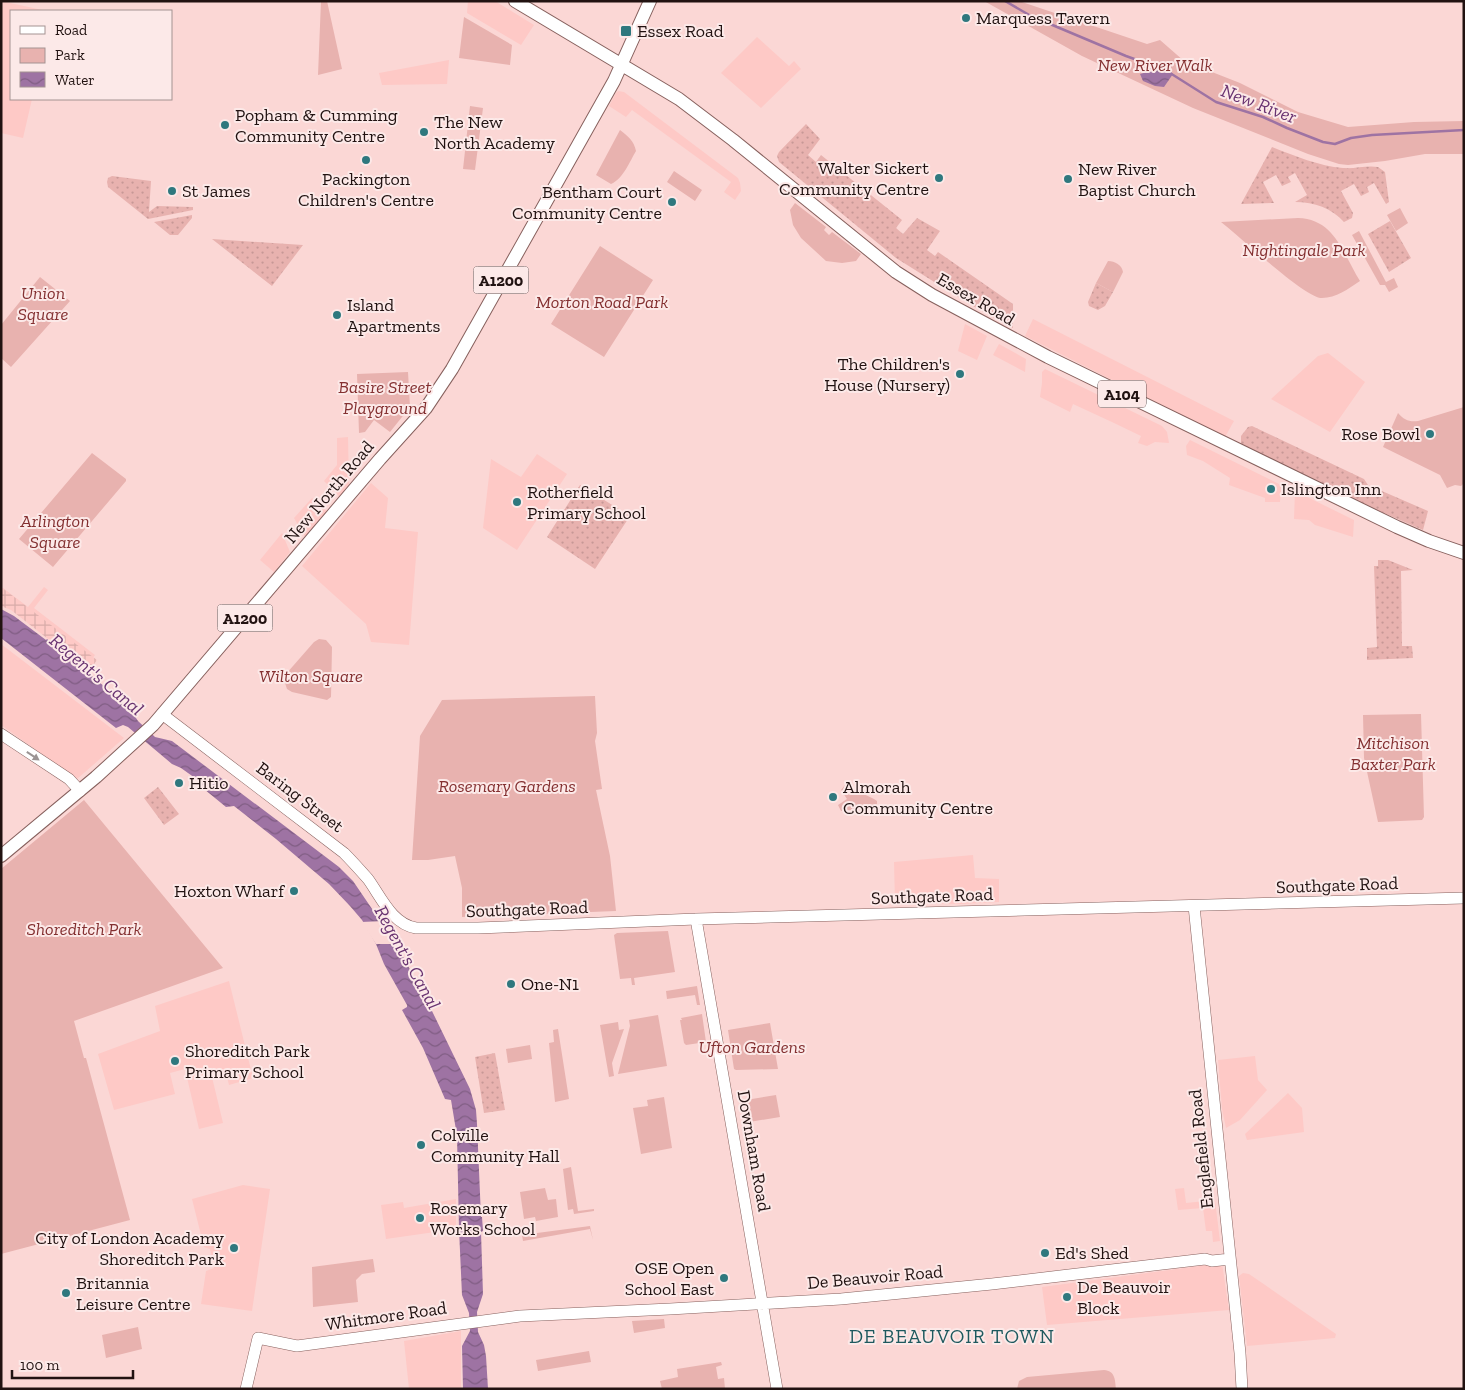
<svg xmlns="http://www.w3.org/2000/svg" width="1465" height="1390" font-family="'Zilla Slab',serif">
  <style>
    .built { fill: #fec9c6 }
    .industrial { fill: url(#industrial-grid) }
    .green { fill: #e8b2af }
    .garden { fill: url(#garden-dots) }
    .water { fill: url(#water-waves) }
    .pier { fill: #fbd7d5 }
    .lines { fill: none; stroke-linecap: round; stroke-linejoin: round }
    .stream { stroke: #9e73a3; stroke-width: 2.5 }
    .secondary-casing { stroke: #86605d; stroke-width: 12 }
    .primary-casing { stroke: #86605d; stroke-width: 14 }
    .secondary { stroke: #fff; stroke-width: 11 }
    .primary { stroke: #fff; stroke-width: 12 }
    .oneway { fill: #9b9494 }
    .poi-dot { fill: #2f787e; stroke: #fce9e8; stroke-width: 2 }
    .labels { text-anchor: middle; stroke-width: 4; stroke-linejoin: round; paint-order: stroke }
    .shield { fill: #fce9e8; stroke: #635252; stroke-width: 1 }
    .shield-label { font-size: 16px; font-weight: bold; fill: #211211 }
    .poi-label { font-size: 18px; fill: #211211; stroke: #fce9e8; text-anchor: start }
    .park-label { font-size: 18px; font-style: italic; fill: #843031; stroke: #fce9e8 }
    .street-label { font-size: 18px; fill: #211211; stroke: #fce9e8 }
    .water-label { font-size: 19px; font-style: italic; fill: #693371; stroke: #fce9e8 }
    .quarter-label { font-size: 20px; letter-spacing: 1px; fill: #1e595e; stroke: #fce9e8 }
  </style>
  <defs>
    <pattern id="industrial-grid" width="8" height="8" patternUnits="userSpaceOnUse" patternTransform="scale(1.25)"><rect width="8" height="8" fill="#fec9c6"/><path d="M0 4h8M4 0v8" fill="none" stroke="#d9aca9"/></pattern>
    <pattern id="garden-dots" width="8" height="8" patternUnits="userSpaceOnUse" patternTransform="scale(1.25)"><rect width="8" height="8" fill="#e8b2af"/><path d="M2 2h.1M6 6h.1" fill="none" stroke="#c79896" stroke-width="1.8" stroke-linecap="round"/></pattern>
    <pattern id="water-waves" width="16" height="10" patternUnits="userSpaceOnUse" patternTransform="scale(1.25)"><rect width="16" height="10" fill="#9e73a3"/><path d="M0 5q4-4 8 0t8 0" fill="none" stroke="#805d83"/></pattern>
  </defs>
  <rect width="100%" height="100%" fill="#fbd7d5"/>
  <path class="built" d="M1,1L47,11H11V99H32L23,138L1,133Z
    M468,1H495L534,25L521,45L467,13Z
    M757,37L789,66L794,61L801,69L761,108L721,73Z
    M449,60L447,84L382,85L379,73Z
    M618,91L624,92L738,178L740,183L741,191L735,200L724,192L731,182L632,110L626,117L609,106L616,93Z
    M1033,319L1234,421L1225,437L1025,336Z
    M965,324L987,336L977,360L958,351Z
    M999,344L1026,359L1025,372L993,355Z
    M1328,353L1365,382L1330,432L1271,399L1318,356Z
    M1045,369L1162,426L1167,432L1169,443L1155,442L1147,446L1138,443L1141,436L1114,423L1073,404L1070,412L1040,397L1042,383V372Z
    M348,437L349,488L340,497L324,481L337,465V438Z
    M1190,440L1281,485L1280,502H1265V498L1229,485L1230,478L1203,461L1187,455L1186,446Z
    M537,454L567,474L517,550L483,528L491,459L521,477Z
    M371,483L388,498L385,528L418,532L409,645L371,642L366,624L302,566Z
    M1295,491L1354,520L1353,537L1315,525L1309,520L1294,519Z
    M312,498L328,512L305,537L294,518Z
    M282,533L290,552L274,572L260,560Z
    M44,587L48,590L34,608L95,655L88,664L1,591L3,588L28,607Z
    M1,644L124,738L77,779L1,725Z
    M973,855L975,878L999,879V902L961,904L895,903L894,862Z
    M229,981L253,1078L229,1085L225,1069L211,1073L223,1123L199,1129L185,1069L170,1073L175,1094L114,1110L98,1054L160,1031L155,1006Z
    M1255,1056L1258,1080L1267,1090L1240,1120L1226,1128L1222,1109L1218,1060Z
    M1288,1093L1302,1108L1304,1132L1247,1140L1245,1134Z
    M243,1185L270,1189L252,1311L201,1304L206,1271L214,1268L210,1249L204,1247L192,1199Z
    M1184,1188L1186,1203L1215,1200L1220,1241L1213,1242L1212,1231H1206L1203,1208L1178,1210L1175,1189Z
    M456,1199V1229L386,1239L381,1205L403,1202L404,1208Z
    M1222,1263L1229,1310L1047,1325L1042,1287Z
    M1243,1273L1249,1274L1336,1334L1335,1338L1247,1346L1239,1276Z
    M461,1331V1389H409L404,1341Z"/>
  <path class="industrial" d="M1,587L97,660L89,671L11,610L1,606Z"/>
  <path class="green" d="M321,1H327L342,69L318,75Z
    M984,1H1019L1147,44L1160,40L1184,61L1240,83L1298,112L1348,127L1414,122L1464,121V154H1425L1385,161L1348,165L1339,164L1308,154L1193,108L1082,56Z
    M464,17L512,45L510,65L459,58Z
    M470,106L483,108L475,170L463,169Z
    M620,130C628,136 634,141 636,151C630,161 623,179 611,184L596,175Z
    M674,171L702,190L695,201L667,182Z
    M795,203L826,227L824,230L829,235L832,232L861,254L856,261L842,263L826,261L801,238L793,225L790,210Z
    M1400,208L1408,223L1396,231L1387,215Z
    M1298,218C1335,219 1343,254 1360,281C1348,289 1336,298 1322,298C1305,298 1238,235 1221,222Z
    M1359,231L1386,282L1394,278L1398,287L1389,292L1385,285H1380L1352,235Z
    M600,246L653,280L604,357L551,324Z
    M1108,261C1115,261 1122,265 1123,272L1113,292L1096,283Z
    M40,277L70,301L11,367L1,358V325Z
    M408,372L410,407L390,432L374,420L365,432L359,433L357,374Z
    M1464,407V483L1461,486L1455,485L1447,488L1440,475L1383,447L1398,413C1404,420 1409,422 1418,421Z
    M92,453L126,479V481L53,567L19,539Z
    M319,639L326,640L332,647L331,697L327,700L292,692L287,689L285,683L286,674L314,642Z
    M595,696L597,733L595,741L602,789L596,790L610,856L616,911L462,917V888L455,856L428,860H412L420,736L442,700Z
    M1421,714L1424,817L1422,820L1378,822L1364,758L1363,715Z
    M845,785L874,799L877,801V807L841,811L838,805L847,799L841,790Z
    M84,800L223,968L74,1021L84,1058H86L130,1220L1,1254V869Z
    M668,931L675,972L634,978L635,985H632L631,978L620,979L614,935L617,933Z
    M697,986L700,1005H697L695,995L667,999L666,991Z
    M702,1014L706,1042L686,1045L684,1043L680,1020H682L681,1018Z
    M658,1015L667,1066L618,1074L630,1026L629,1020Z
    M618,1022L619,1030L624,1029L612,1063L614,1076L609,1077L600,1025Z
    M770,1023L778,1069L736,1070L734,1069L728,1030Z
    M558,1029L569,1099L555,1102L549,1043L554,1042L553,1030Z
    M530,1045L532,1059L508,1063L506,1049Z
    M776,1095L780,1117L749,1122L746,1100Z
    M664,1097L672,1148L641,1154L633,1108L648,1106L647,1100Z
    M571,1167L578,1211L594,1209V1211L574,1214L573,1209L568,1210L563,1169Z
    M545,1188L548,1200L556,1199L558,1217L536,1221L535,1217L524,1219L520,1192Z
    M590,1226L593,1240L590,1229L523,1241L522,1235Z
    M373,1259L375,1272L362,1274L356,1280L358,1302L313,1307L312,1267Z
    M664,1319L665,1328L634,1333L632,1321Z
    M138,1327L142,1349L106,1358L102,1335Z
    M589,1351L591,1362L538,1371L536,1360Z
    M721,1362L722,1365L716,1367L718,1379L724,1378L725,1389H662L660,1381L678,1377L677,1369Z
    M1104,1370C1115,1371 1115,1379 1116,1389H1017L1019,1381L1027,1377Z"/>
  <path class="garden" d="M806,124L820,139L808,155L816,162L821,155L902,220L896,228L903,234L917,218L940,231L927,250L935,256L938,252L1013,304V328L971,305L896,258L779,162L777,156L779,152Z
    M1272,147C1295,156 1319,166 1343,168C1355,169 1367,165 1378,167L1385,172L1389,202L1386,204L1374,183L1367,187L1369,192L1361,196L1354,184L1341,191L1353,213L1352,218L1344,222C1331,208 1315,202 1295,202L1307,195L1295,173L1288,177L1291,182L1282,186L1276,175L1263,182L1274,203L1241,204Z
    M112,176L151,181L149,212L157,206L193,207V210L148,219L108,187L107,182L108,178Z
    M192,215V218L178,235H170L154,222Z
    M1390,221L1411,258L1389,272L1368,234Z
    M212,239L303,245L272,286Z
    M1096,283L1113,292L1105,306L1098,310L1089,306L1088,302Z
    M1252,426L1364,479L1368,485L1428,511L1423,530L1354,500L1241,444V436L1248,427Z
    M580,485L630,516L595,569L547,537Z
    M1378,560H1388L1413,570L1401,571L1402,646H1412L1413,658L1367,660V648L1377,647L1374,566H1378Z
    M158,787L179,814L164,825L144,798Z
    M495,1053L505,1110L484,1113L475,1057Z"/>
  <path class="water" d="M1149,60L1169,69L1173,74L1164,87L1155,86L1143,81L1140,74L1147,72Z
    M1,609L14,616L46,640L47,639L128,706L138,721L155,737L172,741L339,867L353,881L398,947L432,1011L470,1089L476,1110L477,1124L481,1217H482L483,1231L481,1232L483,1294L477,1312L478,1332L484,1345L486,1356L488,1389H463L462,1346L470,1331L469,1313L462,1295L459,1229L457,1136L451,1100L445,1099L423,1048L402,1010L407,1007V1005L384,964L376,944L362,920L350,906L329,884L276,839L234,806L226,807L204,789L202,783L181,768L172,764L128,727L123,725L116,728L1,638Z"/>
  <path class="pier" d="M384,921L394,937L399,944H376L361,922Z"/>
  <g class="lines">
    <path class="stream" d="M1005,1L1031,16L1126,56L1151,65
      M1170,73L1216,102L1263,117L1287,128L1323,142L1335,144L1351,138L1372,135L1464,130"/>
    <defs>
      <path id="secondary" d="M162,714L344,853C352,861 360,870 368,879C381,897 392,924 416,928H478L696,919L1464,898
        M1,734L69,779L80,791
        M1194,906L1240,1353L1242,1389
        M696,919L777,1389
        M246,1389L258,1338L297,1346L520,1316L670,1309L841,1299L992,1284L1205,1259L1212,1261L1230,1259"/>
      <path id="primary" d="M515,1L679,99L733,140L896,272L932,295L1048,357L1397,527L1429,541L1464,553
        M1,856L96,777L153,725L380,459L426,408L452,369L614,81L650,1"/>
    </defs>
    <use href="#secondary" class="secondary-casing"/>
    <use href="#primary" class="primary-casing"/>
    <use href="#secondary" class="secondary"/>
    <use href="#primary" class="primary"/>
  </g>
  <defs><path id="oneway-solid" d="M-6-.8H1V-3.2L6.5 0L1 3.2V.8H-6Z" transform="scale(1.25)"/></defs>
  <use class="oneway" href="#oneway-solid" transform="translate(33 756) rotate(34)"/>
  <g class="poi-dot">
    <circle cx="966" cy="18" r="5"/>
    <rect x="620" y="25" width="12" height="12" rx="2.5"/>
    <circle cx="225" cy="125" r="5"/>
    <circle cx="424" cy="132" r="5"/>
    <circle cx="366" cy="160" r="5"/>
    <circle cx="939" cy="178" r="5"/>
    <circle cx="1068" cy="179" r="5"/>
    <circle cx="172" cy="191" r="5"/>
    <circle cx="672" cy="202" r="5"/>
    <circle cx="337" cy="315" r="5"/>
    <circle cx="960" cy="374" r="5"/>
    <circle cx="1430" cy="434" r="5"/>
    <circle cx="1271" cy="489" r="5"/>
    <circle cx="517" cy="502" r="5"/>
    <circle cx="179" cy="783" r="5"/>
    <circle cx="833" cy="797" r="5"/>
    <circle cx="294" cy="891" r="5"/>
    <circle cx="511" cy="984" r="5"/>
    <circle cx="175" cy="1061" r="5"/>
    <circle cx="421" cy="1145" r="5"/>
    <circle cx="420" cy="1218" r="5"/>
    <circle cx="234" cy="1248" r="5"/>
    <circle cx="1045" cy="1253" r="5"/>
    <circle cx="724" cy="1278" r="5"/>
    <circle cx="66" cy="1293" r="5"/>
    <circle cx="1067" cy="1297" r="5"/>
  </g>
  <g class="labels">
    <g class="shield">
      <rect x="473.5" y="266.5" width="55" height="27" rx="4"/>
      <rect x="1098" y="380.5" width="48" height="27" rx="4"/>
      <rect x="217.5" y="604.5" width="55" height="27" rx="4"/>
    </g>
    <g class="shield-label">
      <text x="501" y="286">A1200</text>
      <text x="1122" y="400">A104</text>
      <text x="245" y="624">A1200</text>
    </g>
    <g class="poi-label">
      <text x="976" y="24">Marquess Tavern</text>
      <text x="637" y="37">Essex Road</text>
      <text x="235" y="121">Popham &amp; Cumming<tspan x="235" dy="21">Community Centre</tspan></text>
      <text x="434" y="128">The New<tspan x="434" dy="21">North Academy</tspan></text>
      <text x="929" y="174" text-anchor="end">Walter Sickert<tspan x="929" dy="21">Community Centre</tspan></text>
      <text x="1078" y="175">New River<tspan x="1078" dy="21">Baptist Church</tspan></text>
      <text x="366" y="185" text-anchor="middle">Packington<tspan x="366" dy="21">Children's Centre</tspan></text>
      <text x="182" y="197">St James</text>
      <text x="662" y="198" text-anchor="end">Bentham Court<tspan x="662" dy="21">Community Centre</tspan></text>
      <text x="347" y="311">Island<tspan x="347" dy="21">Apartments</tspan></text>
      <text x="950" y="370" text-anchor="end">The Children's<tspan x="950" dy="21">House (Nursery)</tspan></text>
      <text x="1420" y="440" text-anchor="end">Rose Bowl</text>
      <text x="1281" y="495">Islington Inn</text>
      <text x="527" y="498">Rotherfield<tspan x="527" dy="21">Primary School</tspan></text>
      <text x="189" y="789">Hitio</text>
      <text x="843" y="793">Almorah<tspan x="843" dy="21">Community Centre</tspan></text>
      <text x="284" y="897" text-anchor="end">Hoxton Wharf</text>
      <text x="521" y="990">One-N1</text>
      <text x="185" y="1057">Shoreditch Park<tspan x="185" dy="21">Primary School</tspan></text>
      <text x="431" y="1141">Colville<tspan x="431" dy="21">Community Hall</tspan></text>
      <text x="430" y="1214">Rosemary<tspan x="430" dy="21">Works School</tspan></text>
      <text x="224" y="1244" text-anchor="end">City of London Academy<tspan x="224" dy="21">Shoreditch Park</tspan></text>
      <text x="1055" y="1259">Ed's Shed</text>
      <text x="714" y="1274" text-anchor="end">OSE Open<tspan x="714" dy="21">School East</tspan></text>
      <text x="76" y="1289">Britannia<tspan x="76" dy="21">Leisure Centre</tspan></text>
      <text x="1077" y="1293">De Beauvoir<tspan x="1077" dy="21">Block</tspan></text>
    </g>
    <g class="park-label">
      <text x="1155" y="71">New River Walk</text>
      <text x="1304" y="256">Nightingale Park</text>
      <text x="43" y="299">Union<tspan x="43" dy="21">Square</tspan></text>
      <text x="602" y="308">Morton Road Park</text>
      <text x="385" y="393">Basire Street<tspan x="385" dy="21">Playground</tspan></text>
      <text x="55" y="527">Arlington<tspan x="55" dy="21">Square</tspan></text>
      <text x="311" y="682">Wilton Square</text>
      <text x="1393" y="749">Mitchison<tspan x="1393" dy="21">Baxter Park</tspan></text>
      <text x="507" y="792">Rosemary Gardens</text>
      <text x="84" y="935">Shoreditch Park</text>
      <text x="752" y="1053">Ufton Gardens</text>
    </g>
    <g class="street-label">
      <text transform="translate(976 299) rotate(30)" y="6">Essex Road</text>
      <text transform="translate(329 492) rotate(-50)" y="6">New North Road</text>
      <text transform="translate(300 797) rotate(37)" y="6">Baring Street</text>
      <text transform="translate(1337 885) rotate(-2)" y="6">Southgate Road</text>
      <text transform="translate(932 896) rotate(-2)" y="6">Southgate Road</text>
      <text transform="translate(527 909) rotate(-2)" y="6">Southgate Road</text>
      <text transform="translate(1201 1149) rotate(-96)" y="6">Englefield Road</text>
      <text transform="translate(754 1151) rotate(80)" y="6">Downham Road</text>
      <text transform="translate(875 1277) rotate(-5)" y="6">De Beauvoir Road</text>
      <text transform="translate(386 1316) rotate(-8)" y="6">Whitmore Road</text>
    </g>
    <g class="water-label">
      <text transform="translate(1259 103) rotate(21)" y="7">New River</text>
      <text transform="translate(97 674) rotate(40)" y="7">Regent's Canal</text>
      <text transform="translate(408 957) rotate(61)" y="7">Regent's Canal</text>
    </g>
    <g class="quarter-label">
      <text x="952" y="1343">DE BEAUVOIR TOWN</text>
    </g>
  </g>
  <rect width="1465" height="1390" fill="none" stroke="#211211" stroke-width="5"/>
  <rect x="10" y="10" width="162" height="90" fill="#fce9e8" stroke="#a49392"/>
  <rect x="20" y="26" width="25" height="8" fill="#ffffff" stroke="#a49392"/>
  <text x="55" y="35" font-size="15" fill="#211211">Road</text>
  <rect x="20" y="48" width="25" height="15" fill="#e8b2af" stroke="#a49392"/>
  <text x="55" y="60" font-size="15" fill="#211211">Park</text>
  <rect x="20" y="72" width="25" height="15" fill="url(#water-waves)" stroke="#a49392"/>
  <text x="55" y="85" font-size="15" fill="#211211">Water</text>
  <path d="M12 1370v8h121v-8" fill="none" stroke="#211211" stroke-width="2.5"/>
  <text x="20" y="1370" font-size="15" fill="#211211" stroke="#fce9e8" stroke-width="4" paint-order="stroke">100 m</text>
</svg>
